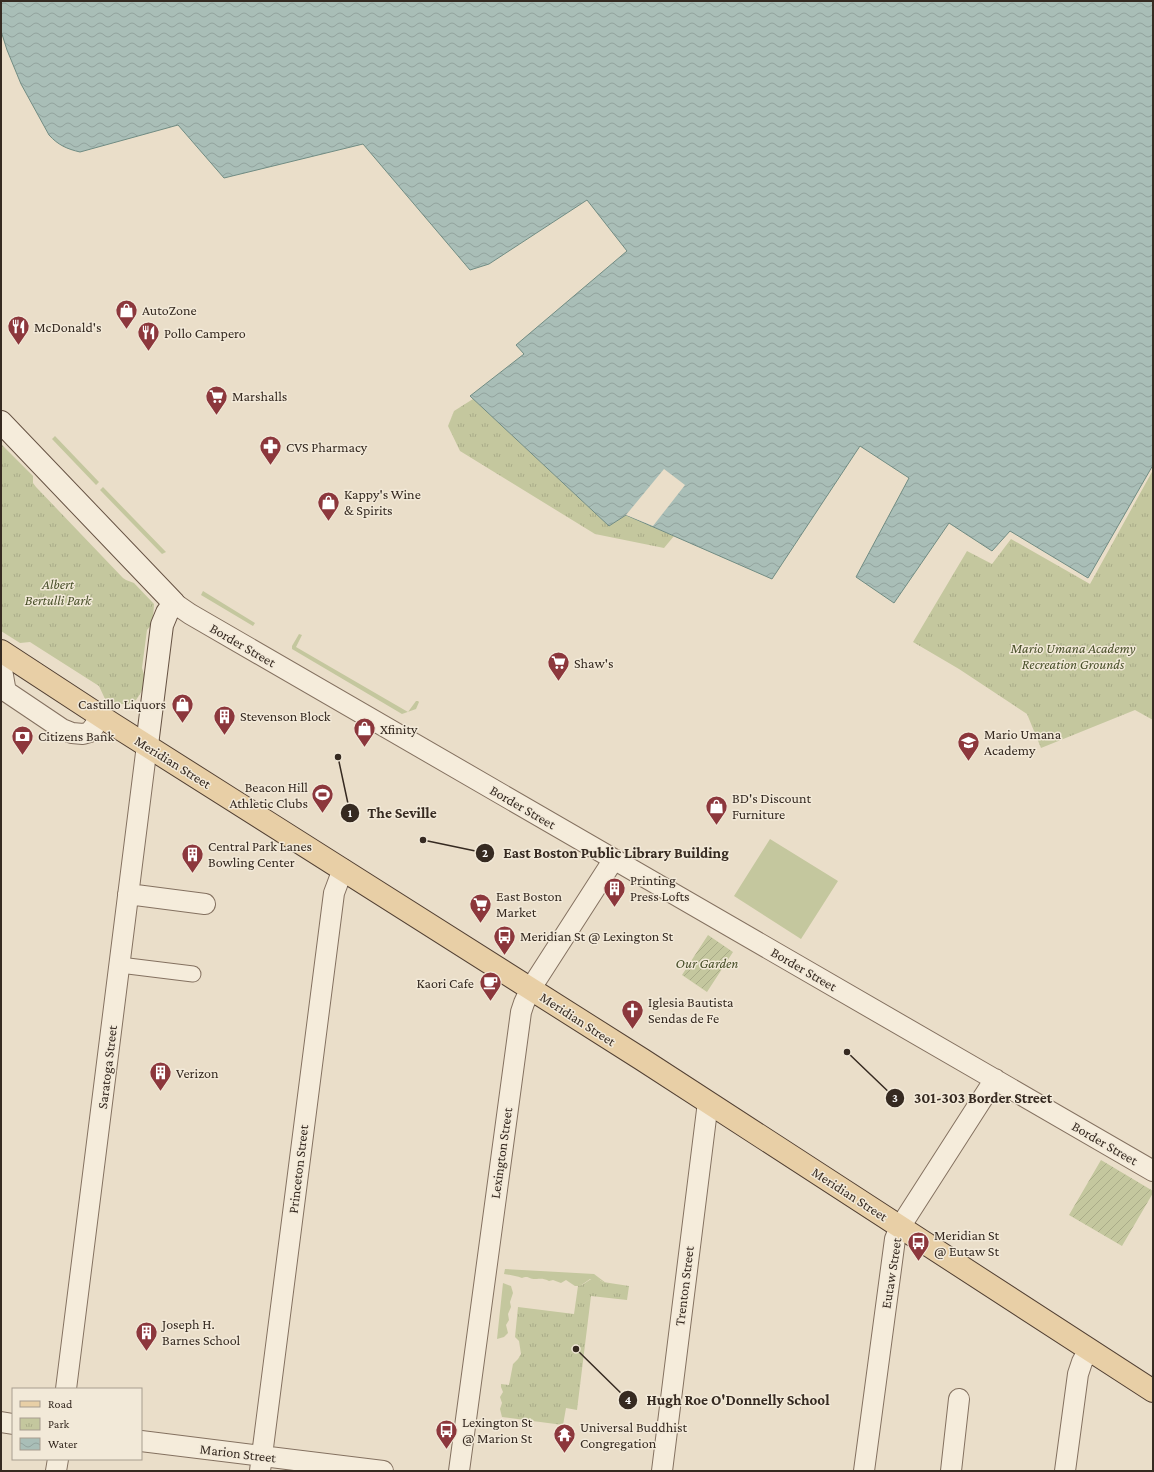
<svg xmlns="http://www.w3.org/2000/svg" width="1154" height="1472" font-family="'Crimson Pro',serif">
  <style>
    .grass { fill: #c4c79e }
    .park { fill: url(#park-tufts) }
    .garden { fill: url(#garden-furrows) }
    .water { fill: url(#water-waves); stroke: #718c83 }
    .pier { fill: #eadec9 }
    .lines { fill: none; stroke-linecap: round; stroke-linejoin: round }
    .pedestrian-casing { stroke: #847160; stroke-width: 17 }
    .minor-casing { stroke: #847160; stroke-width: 22 }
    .secondary-casing { stroke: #665243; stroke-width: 24 }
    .primary-casing { stroke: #524033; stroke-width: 24 }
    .pedestrian { stroke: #f5ecdb; stroke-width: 15 }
    .minor { stroke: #f5ecdb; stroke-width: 20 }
    .secondary { stroke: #f5ecdb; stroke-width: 22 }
    .primary { stroke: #e8cfa6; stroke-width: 22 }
    .labels { text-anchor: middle; stroke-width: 3; stroke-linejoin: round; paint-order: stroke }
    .poi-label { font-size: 14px; fill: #362a21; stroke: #f2e9d8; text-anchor: start }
    .park-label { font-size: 14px; font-style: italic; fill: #49502a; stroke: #f2e9d8 }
    .street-label { font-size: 14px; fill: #362a21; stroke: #f2e9d8 }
    .leader { fill: none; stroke: #362a21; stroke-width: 1.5 }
    .callout-dot { fill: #362a21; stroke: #f2e9d8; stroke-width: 1.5 }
    .mark-label { font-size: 12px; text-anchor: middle; font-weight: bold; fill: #fff }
    .callout-label { font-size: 15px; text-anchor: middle; font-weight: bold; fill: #362a21; stroke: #f2e9d8; stroke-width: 3; stroke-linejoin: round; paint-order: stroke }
  </style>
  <defs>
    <pattern id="park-tufts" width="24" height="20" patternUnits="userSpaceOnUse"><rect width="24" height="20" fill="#c4c79e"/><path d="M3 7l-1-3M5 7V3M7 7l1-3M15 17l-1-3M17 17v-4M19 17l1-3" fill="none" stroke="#a9ab88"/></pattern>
    <pattern id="garden-furrows" width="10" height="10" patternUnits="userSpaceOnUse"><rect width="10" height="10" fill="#c4c79e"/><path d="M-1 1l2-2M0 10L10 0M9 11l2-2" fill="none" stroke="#a9ab88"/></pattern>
    <pattern id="water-waves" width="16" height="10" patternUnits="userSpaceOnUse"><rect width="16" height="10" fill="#a9beb7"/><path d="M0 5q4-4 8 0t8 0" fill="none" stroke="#92a39d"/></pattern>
  </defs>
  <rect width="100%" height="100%" fill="#eadec9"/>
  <path class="grass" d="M55,436L99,482L96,485L52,439Z
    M103,487L166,552L162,554L100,490Z
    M203,591L255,623L253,626L201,595Z
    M299,634L302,635L296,647L408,712L416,701H418L419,702L416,709L402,714L292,649V646Z
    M770,839L838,881L801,939L734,896Z
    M505,1269L594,1274L606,1283L603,1282L600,1280L590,1279L580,1286H575L566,1280L561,1283L553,1280L549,1281C542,1278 542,1279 535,1279C529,1279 528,1275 522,1278C516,1276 511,1275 504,1274Z
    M503,1283L511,1286L513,1293L510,1302L511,1307L508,1314L509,1320L506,1325L508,1333L504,1337L497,1339Z"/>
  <path class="park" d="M473,399L609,526L626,515L674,536L664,548L595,534L460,451L448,426L454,411Z
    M1,444L33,476V483L36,487L123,578L126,580L134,583L154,604L153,619L152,624L147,630L142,668L145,678V685L140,694L136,700L129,704H120L105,699L99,686L33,644L30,642L20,643L1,631Z
    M1153,470V720L1135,710L1041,748L1027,714L959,669L913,642L967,551L992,564L1011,539L1090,584Z
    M595,1278L598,1279L603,1282L629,1286L627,1300L591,1296L577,1410L566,1408L563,1425L502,1417L500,1409L502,1403L500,1397L503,1392L501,1387V1384L509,1385L513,1364L518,1359L521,1354L519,1341L515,1337L518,1307L574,1314L578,1286C585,1285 588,1279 595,1278Z"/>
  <path class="garden" d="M708,935L733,952L707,992L682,975Z
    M1101,1160L1153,1191V1193L1122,1246L1069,1215Z"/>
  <path class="water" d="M1,1H1153V465L1088,578L1010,531L992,551L949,523L894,603L856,577L909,478L860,446L772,579L626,515L609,526L470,396L524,354L516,345L627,251L587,200L489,264L470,270L363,144L224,178L178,125L80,152C67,149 58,145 49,135L21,84L7,50L1,31Z"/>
  <path class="pier" d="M664,469L685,485L653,526L626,515Z"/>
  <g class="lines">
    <defs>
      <path id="pedestrian" d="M120,965L193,974"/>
      <path id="minor" d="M174,603L190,614L1153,1171
        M1,664L5,687L7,692L62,729L72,733L83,734L90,732L101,717
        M128,894L205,904
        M66,1389L147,745
        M1,1422L13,1424
        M141,1441L383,1471
        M56,1471L58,1459
        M260,1471L334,893L343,869
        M459,1471L521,1012L524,1003L531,988L614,859
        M662,1471L708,1102
        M864,1471L895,1239L900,1227L995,1079
        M951,1471L959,1399
        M1065,1471L1078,1374L1082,1362L1089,1349"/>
      <path id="secondary" d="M1,422L174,603L167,613L162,625L147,745"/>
      <path id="primary" d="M1,651L111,723L643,1060L1153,1391"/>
    </defs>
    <use href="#pedestrian" class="pedestrian-casing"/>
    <use href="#minor" class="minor-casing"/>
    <use href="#secondary" class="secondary-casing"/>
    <use href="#primary" class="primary-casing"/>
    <use href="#pedestrian" class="pedestrian"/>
    <use href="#minor" class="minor"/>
    <use href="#secondary" class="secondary"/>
    <use href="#primary" class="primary"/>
  </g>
  <defs>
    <symbol id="shop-pin" viewBox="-11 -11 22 30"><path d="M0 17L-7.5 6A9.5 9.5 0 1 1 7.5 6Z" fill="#8c373c" stroke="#f2e9d8"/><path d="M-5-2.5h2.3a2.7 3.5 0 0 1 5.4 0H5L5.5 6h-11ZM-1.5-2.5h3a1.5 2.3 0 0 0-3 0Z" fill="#fff"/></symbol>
    <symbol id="restaurant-pin" viewBox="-11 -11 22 30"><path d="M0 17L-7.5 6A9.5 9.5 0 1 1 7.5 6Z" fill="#8c373c" stroke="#f2e9d8"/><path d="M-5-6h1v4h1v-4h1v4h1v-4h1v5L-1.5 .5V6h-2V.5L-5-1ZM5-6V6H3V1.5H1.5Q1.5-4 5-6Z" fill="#fff"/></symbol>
    <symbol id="supermarket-pin" viewBox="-11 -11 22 30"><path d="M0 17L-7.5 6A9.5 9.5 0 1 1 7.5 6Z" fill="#8c373c" stroke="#f2e9d8"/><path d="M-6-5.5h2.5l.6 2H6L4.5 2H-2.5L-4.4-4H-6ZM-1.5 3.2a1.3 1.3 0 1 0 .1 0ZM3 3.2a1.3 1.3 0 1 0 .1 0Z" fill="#fff"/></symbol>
    <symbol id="pharmacy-pin" viewBox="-11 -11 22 30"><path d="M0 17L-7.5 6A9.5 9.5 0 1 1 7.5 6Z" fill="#8c373c" stroke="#f2e9d8"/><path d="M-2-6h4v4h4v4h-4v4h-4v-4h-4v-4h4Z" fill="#fff"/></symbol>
    <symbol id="building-pin" viewBox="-11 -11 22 30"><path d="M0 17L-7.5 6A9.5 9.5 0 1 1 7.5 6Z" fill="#8c373c" stroke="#f2e9d8"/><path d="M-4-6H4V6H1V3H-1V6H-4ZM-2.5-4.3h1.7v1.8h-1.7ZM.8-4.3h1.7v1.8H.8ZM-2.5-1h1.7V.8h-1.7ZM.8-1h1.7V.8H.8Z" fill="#fff"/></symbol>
    <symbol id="bank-pin" viewBox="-11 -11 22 30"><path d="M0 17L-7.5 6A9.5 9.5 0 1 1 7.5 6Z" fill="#8c373c" stroke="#f2e9d8"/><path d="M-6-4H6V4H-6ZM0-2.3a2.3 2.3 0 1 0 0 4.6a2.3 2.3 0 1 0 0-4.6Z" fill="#fff"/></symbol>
    <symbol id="school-pin" viewBox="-11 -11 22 30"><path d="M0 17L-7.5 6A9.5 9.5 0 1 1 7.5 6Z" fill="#8c373c" stroke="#f2e9d8"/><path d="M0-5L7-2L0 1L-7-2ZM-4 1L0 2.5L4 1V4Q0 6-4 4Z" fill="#fff"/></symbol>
    <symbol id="stadium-pin" viewBox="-11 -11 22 30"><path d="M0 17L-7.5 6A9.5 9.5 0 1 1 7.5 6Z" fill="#8c373c" stroke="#f2e9d8"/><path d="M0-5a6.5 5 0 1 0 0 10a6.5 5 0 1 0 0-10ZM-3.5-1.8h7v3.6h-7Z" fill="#fff"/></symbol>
    <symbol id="bus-pin" viewBox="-11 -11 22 30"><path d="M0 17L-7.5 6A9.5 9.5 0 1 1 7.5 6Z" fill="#8c373c" stroke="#f2e9d8"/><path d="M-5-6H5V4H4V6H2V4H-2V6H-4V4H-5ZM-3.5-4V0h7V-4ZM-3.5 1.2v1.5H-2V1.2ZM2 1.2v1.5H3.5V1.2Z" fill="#fff"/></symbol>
    <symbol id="cafe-pin" viewBox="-11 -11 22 30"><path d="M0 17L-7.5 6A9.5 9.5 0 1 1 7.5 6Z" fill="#8c373c" stroke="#f2e9d8"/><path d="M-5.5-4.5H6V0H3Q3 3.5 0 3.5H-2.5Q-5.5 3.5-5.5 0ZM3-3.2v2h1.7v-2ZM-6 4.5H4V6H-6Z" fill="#fff"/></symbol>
    <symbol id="church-pin" viewBox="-11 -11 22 30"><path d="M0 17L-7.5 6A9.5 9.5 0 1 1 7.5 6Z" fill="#8c373c" stroke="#f2e9d8"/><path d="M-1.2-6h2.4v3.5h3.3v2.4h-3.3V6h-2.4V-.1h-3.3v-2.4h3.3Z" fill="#fff"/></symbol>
    <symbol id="temple-pin" viewBox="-11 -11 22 30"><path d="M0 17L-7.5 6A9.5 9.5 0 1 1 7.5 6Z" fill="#8c373c" stroke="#f2e9d8"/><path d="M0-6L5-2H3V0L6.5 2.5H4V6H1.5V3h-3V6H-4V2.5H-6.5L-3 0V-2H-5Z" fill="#fff"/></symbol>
  </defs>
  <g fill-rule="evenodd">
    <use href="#shop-pin" x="114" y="298" width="25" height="34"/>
    <use href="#restaurant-pin" x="6" y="314" width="25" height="34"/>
    <use href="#restaurant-pin" x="136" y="320" width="25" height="34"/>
    <use href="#supermarket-pin" x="204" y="384" width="25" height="34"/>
    <use href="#pharmacy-pin" x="258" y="434" width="25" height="34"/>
    <use href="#shop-pin" x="316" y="490" width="25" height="34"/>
    <use href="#supermarket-pin" x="546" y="650" width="25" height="34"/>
    <use href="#shop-pin" x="170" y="692" width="25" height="34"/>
    <use href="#building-pin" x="212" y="704" width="25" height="34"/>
    <use href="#shop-pin" x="352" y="716" width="25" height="34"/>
    <use href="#bank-pin" x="10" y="724" width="25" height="34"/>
    <use href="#school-pin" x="956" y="730" width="25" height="34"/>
    <use href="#stadium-pin" x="310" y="782" width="25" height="34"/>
    <use href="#shop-pin" x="704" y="794" width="25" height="34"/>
    <use href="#building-pin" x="180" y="842" width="25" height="34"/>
    <use href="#building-pin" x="602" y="876" width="25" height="34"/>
    <use href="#supermarket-pin" x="468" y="892" width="25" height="34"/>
    <use href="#bus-pin" x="492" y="924" width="25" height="34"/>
    <use href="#cafe-pin" x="478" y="970" width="25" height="34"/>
    <use href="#church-pin" x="620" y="998" width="25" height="34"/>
    <use href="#building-pin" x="148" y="1060" width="25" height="34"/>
    <use href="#bus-pin" x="906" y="1230" width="25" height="34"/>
    <use href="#building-pin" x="134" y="1320" width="25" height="34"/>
    <use href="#bus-pin" x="434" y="1418" width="25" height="34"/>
    <use href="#temple-pin" x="552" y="1422" width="25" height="34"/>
  </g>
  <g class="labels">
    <g class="poi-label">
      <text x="142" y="315">AutoZone</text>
      <text x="34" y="332">McDonald's</text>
      <text x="164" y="338">Pollo Campero</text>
      <text x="232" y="401">Marshalls</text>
      <text x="286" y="452">CVS Pharmacy</text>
      <text x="344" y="499">Kappy's Wine<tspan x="344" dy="16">&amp; Spirits</tspan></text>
      <text x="574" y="668">Shaw's</text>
      <text x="166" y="709" text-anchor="end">Castillo Liquors</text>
      <text x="240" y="721">Stevenson Block</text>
      <text x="380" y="734">Xfinity</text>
      <text x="984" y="739">Mario Umana<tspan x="984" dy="16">Academy</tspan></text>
      <text x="38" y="741">Citizens Bank</text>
      <text x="308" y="792" text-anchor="end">Beacon Hill<tspan x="308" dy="16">Athletic Clubs</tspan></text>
      <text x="732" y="803">BD's Discount<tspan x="732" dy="16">Furniture</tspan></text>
      <text x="208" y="851">Central Park Lanes<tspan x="208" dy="16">Bowling Center</tspan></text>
      <text x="630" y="885">Printing<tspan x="630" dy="16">Press Lofts</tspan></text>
      <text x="496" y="901">East Boston<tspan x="496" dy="16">Market</tspan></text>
      <text x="520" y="941">Meridian St @ Lexington St</text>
      <text x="474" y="988" text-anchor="end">Kaori Cafe</text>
      <text x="648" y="1007">Iglesia Bautista<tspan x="648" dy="16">Sendas de Fe</tspan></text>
      <text x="176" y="1078">Verizon</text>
      <text x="934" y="1240">Meridian St<tspan x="934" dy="16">@ Eutaw St</tspan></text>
      <text x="162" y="1329">Joseph H.<tspan x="162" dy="16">Barnes School</tspan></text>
      <text x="462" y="1427">Lexington St<tspan x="462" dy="16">@ Marion St</tspan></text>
      <text x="580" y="1432">Universal Buddhist<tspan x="580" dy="16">Congregation</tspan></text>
    </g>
    <g class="park-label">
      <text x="58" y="589">Albert<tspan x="58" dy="16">Bertulli Park</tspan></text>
      <text x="1073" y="653">Mario Umana Academy<tspan x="1073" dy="16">Recreation Grounds</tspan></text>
      <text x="707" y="968">Our Garden</text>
    </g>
    <g class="street-label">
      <text transform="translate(243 645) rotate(30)" y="5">Border Street</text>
      <text transform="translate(173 762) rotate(32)" y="5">Meridian Street</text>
      <text transform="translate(523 807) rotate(30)" y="5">Border Street</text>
      <text transform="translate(804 969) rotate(30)" y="5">Border Street</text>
      <text transform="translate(578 1019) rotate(33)" y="5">Meridian Street</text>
      <text transform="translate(107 1067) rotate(-83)" y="5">Saratoga Street</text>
      <text transform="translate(1105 1143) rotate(30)" y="5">Border Street</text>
      <text transform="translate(501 1153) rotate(-82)" y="5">Lexington Street</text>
      <text transform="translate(298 1169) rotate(-83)" y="5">Princeton Street</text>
      <text transform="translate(850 1194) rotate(33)" y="5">Meridian Street</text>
      <text transform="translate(891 1273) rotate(-81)" y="5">Eutaw Street</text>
      <text transform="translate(684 1286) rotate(-83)" y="5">Trenton Street</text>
      <text transform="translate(238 1453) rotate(7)" y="5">Marion Street</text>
    </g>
  </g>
  <path class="leader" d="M338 757L350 813M423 840L485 853M847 1052L895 1098M576 1349L628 1400"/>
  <g class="callout-dot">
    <circle cx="338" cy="757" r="4"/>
    <circle cx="423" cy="840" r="4"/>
    <circle cx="847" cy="1052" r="4"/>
    <circle cx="576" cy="1349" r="4"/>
    <circle cx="350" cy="813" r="10"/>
    <circle cx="485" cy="853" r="10"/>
    <circle cx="895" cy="1098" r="10"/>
    <circle cx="628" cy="1400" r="10"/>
  </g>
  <g class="mark-label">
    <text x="350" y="817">1</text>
    <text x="485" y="857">2</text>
    <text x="895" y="1102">3</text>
    <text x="628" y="1404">4</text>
  </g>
  <g class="callout-label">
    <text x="402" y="818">The Seville</text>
    <text x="616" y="858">East Boston Public Library Building</text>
    <text x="983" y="1103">301-303 Border Street</text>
    <text x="738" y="1405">Hugh Roe O'Donnelly School</text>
  </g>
  <rect width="1154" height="1472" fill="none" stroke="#362a21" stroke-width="4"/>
  <rect x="12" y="1388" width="130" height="72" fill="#f2e9d8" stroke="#a79d8f"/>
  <rect x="20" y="1401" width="20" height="6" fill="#e8cfa6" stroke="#a79d8f"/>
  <text x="48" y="1408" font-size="12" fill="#362a21">Road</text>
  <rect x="20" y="1418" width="20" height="12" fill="url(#park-tufts)" stroke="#a79d8f"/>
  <text x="48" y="1428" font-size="12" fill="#362a21">Park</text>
  <rect x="20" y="1438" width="20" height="12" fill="url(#water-waves)" stroke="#a79d8f"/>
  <text x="48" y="1448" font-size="12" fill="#362a21">Water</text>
</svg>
